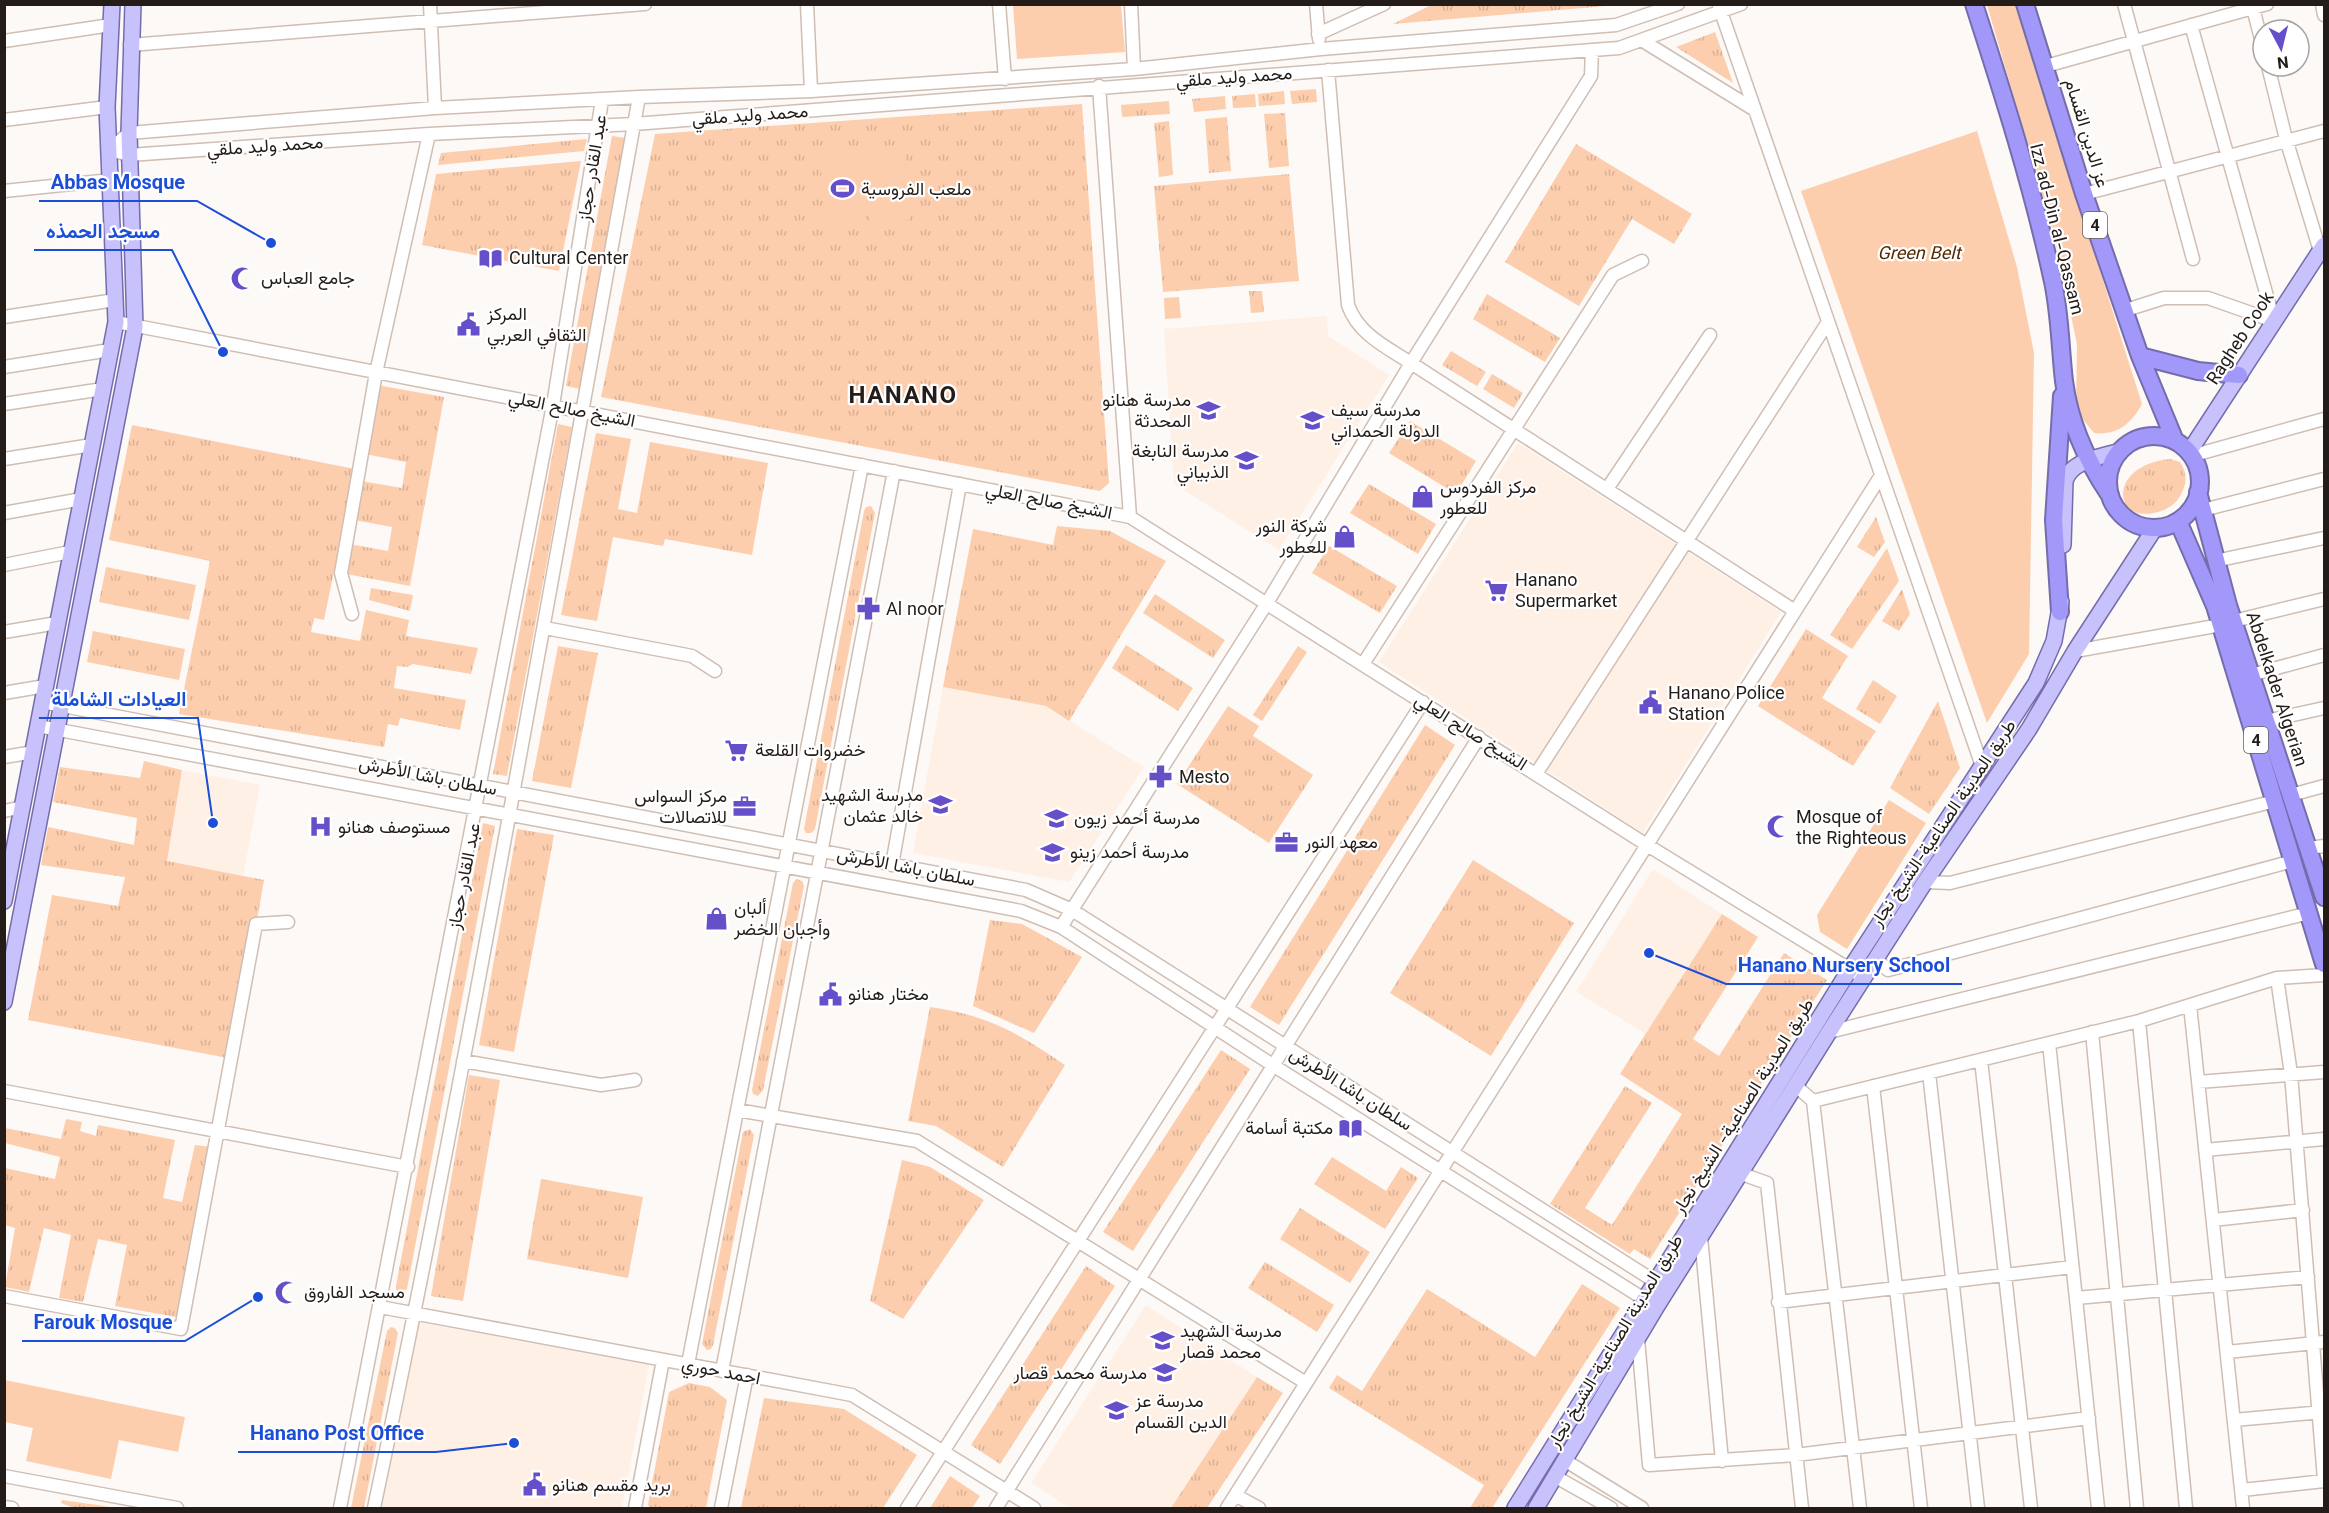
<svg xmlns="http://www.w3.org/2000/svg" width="2329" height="1513" font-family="Georgia,Vazirmatn,serif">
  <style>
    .built { fill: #fff0e6 }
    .grass { fill: url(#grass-tufts) }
    .park { fill: #fcceae }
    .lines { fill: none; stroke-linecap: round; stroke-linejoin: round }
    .minor-casing { stroke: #cfbeb3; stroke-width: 15 }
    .major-casing { stroke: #756dab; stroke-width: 18 }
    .highway-casing { stroke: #756dab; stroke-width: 20 }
    .minor { stroke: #fff; stroke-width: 12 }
    .major { stroke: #c7c1fc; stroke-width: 15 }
    .highway { stroke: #a198fa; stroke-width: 16 }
    .labels { text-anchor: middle; stroke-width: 4.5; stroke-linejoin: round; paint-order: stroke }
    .shield { fill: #fff; stroke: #65605d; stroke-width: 1.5 }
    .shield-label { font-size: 16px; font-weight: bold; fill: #231c18 }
    .street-label { font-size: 18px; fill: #231c18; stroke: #fff }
    .poi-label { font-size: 18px; fill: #231c18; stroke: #fff; text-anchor: start }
    .park-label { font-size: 18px; font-style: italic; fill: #562a00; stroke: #fff }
    .district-label { font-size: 24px; font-weight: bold; letter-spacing: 1.5px; fill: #231c18; stroke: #fff }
    .leader { fill: none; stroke: #1d4ed8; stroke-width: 2 }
    .callout-dot { fill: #1d4ed8; stroke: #fff; stroke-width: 2 }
    .callout-label { font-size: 20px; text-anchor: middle; font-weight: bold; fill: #1d4ed8; stroke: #fff; stroke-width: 4.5; stroke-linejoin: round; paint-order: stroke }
  </style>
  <defs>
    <pattern id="grass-tufts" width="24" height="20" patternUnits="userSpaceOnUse" patternTransform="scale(1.5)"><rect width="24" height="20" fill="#fcceae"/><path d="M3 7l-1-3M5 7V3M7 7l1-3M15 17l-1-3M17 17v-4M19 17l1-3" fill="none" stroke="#d8b095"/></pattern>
  </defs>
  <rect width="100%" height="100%" fill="#fdf9f7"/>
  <path class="built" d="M1327,316L1328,336L1389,375L1279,550L1174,484L1164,329Z
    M1518,443L1781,612L1643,833L1379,662Z
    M943,687L1046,706L1144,767L1069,882L913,853Z
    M182,770L260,785L243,876L167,862Z
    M1653,869L1722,914L1646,1034L1576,992Z
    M1146,1305L1257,1377L1171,1508H1070L1031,1483Z
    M419,1322L649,1365L622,1508H380Z"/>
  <path class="grass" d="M1431,5V4L1617,5L1393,24Z
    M1715,32L1733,83L1676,47Z
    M1316,89L1317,102L1292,104L1290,91Z
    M1284,91L1285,104L1259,106L1258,94Z
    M1255,94L1256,107L1233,108L1232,96Z
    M1225,96L1226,109L1194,112L1192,99Z
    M1169,101L1170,114L1122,117L1121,105Z
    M1082,104L1109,483L1100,491L601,397L655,134Z
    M1285,113L1289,166L1269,168L1264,114Z
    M1227,117L1231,171L1209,173L1205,119Z
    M1169,121L1173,175L1159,177L1154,123Z
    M612,136L626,138L580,389L566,386Z
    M587,139L584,151L438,165L441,153Z
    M1576,144L1692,214L1674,244L1632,219L1579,306L1505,262Z
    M581,161L559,271L422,245L436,174Z
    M1289,174L1299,281L1163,292L1154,186Z
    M1249,291H1262L1264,312L1251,313Z
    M1487,294L1560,338L1545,362L1473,319Z
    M1179,297L1181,318L1165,319L1164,298Z
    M1451,351L1486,372L1477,386L1442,365Z
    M1492,374L1523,393L1514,408L1483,389Z
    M377,385L444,397L410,586L341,573L349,544L388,551L392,527L354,520L361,481L402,488L406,462L365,454Z
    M1410,421L1476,461L1456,494L1389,453Z
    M558,424L572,427L507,776L493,774Z
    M132,425L355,469L324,620L314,618L311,632L360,641L366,610L409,620L406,636L478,648L471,674L413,664L407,667L397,666L394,688L466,700L460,730L400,718L398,726L388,724L384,747L179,714L210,561L109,540Z
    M596,433L631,439L618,509L637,513L650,442L768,463L752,555L665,539L663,546L613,537L597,621L561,615Z
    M2170,459L2180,462C2188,474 2187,484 2180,496C2175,505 2168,509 2158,512C2112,525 2107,465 2170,459Z
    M1369,484L1436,524L1418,554L1350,513Z
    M871,506L875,513L815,829L811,833H806L804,829L864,511L866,507Z
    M1876,517L1885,542L1874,557L1857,547Z
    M1057,526L1110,531L1166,561L1069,721L1046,706L943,687L973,529L1053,545Z
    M1329,546L1397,586L1380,613L1312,573Z
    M1887,548L1899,581L1852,649L1830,635Z
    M106,567L196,585L189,620L99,602Z
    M371,588L413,595L410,611L369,600Z
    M1902,589L1910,614L1899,631L1882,621Z
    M1155,594L1225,640L1213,658L1143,613Z
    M1806,629L1848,656L1822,698L1876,731L1853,766L1758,706Z
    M93,631L185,649L179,680L87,662Z
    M1126,645L1193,688L1178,711L1112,668Z
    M558,646L598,653L571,788L532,781Z
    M1298,646L1307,652L1262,721L1253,715Z
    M1873,680L1897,696L1880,724L1856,709Z
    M1938,701L1960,768L1929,814L1890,788Z
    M1228,706L1259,726L1253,736L1313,775L1269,843L1177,784Z
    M1425,725L1455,745L1279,1025L1250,1007Z
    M144,761L182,770L167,861L264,880L233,1059L28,1020L52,895L118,906L125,877L41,865L48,827L134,845L137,818L53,802L60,767L140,778Z
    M483,823L495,826L407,1289L402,1292L396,1290V1286Z
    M517,829L554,835L514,1052L479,1045Z
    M1473,860L1574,923L1491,1056L1390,993Z
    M797,879L802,881L804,886L763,1090L758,1096L753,1094L752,1090L793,883Z
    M1722,914L1758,937L1693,1039L1719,1056L1784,953L1827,980L1650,1259L1634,1249L1630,1254L1550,1204L1625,1086L1652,1103L1585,1208L1612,1225L1682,1114L1620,1074Z
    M990,920L1022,924L1082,957L1034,1033L973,1006Z
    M930,1007C990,1016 1016,1032 1065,1065L1003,1167L936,1126L908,1121Z
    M1221,1050L1250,1069L1133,1251L1103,1232Z
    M469,1075L500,1080L463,1301L431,1296Z
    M66,1119L82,1122L80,1131L96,1136L98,1125L175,1140L163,1198L182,1202L195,1145L213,1147L180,1315L176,1317L115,1306L127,1245L98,1239L83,1302L59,1298L71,1235L44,1228L29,1292L5,1287L15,1228L5,1225V1168L55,1179L60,1157L5,1143V1128L61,1139Z
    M750,1129L754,1135L713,1345L711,1349L707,1350L702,1344L743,1132Z
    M1332,1157L1386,1191L1401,1167L1418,1178L1385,1229L1314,1184Z
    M902,1160L930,1167L984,1200L903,1319L870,1301Z
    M541,1179L643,1197L628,1278L527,1259Z
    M1300,1208L1370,1252L1350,1283L1280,1239Z
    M1265,1262L1334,1305L1317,1332L1248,1288Z
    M1086,1266L1115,1286L1000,1464L971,1445Z
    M1582,1284L1620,1308L1492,1508H1470L1484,1485L1329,1388L1337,1375L1362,1391L1427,1289L1535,1357Z
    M391,1327L395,1328L398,1333L364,1508H351L387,1331Z
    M1257,1377L1283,1393L1207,1508H1171Z
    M689,1383L710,1387L727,1400L706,1508H650L648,1505L669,1392Z
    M764,1398L844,1409L917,1455L883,1508H741Z
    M950,1476L980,1496L972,1508H930Z
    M62,1500L118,1508H74L61,1503Z"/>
  <path class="park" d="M1013,5H1121L1125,52L1017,59Z
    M1987,5H2016L2142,404C2132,423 2117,436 2094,433L2076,411L2077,344L2054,235Z
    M1977,131L2017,267L2034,353L2029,654L1987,723L1801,191Z
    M904,147L909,220L869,223L863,150Z
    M861,150L866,224L825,227L820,153Z
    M1889,800L1926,823L1847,949L1820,932L1817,915Z
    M5,1380L185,1417L178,1452L119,1440L111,1479L26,1461L33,1428L5,1422Z"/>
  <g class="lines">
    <defs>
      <path id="minor" d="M430,4L435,108
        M807,4L811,91
        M999,4L1005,79
        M1131,4L1134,69
        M1316,4L1319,39
        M2124,4L2193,259
        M2322,4L2324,15
        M1719,6L1982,766
        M2253,8L2263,47
        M2191,25L2274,321
        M1318,34L1384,4
        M4,41L111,25
        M1643,41L1755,110
        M130,45L645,4
        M2046,66L2267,4
        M2268,66L2286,139L2320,251
        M1328,70L1348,305C1358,334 1386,347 1411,363L1795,611
        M1099,86L1130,517
        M4,120L107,107
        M109,150L129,155L429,134L634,124L1619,48L1741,4
        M109,150L129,133L435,108L639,97L811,91L1134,69L1321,49L1616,25L1678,4
        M4,191L111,180
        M2084,194L2324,131
        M2126,310L2164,298H2208L2274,321
        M4,317L115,300
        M116,322L1130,517L1647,845L1864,978
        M4,367L110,350
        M4,404L103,389
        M2191,456L2324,419
        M4,459L92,445
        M1607,489L1710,335
        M2203,510L2324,479
        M4,513L82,499
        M2215,561L2324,538
        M4,565L70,552
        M352,614L341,573L376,373L429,134
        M2234,621L2324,599
        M545,628L692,656L715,671
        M4,632L57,623
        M2075,651L2221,625
        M1363,664L1613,275L1642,261
        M2251,675L2324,655
        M4,693L45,686
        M42,702L1026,890L1072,910L1662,1286
        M2266,721L2324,708
        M38,726L1021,911L1061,927L1274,1066L1652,1304
        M4,757L34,752
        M1536,774L1828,322
        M2291,795L2324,786
        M4,811L23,807
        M2309,848L2324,846
        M892,865L960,484
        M1925,882L1950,883L2275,801
        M1061,927L1267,603L1411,363L1591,76L1592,50
        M1876,959L1888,970L2293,861
        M2277,978L2291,1074L2324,1479
        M2190,1005L2243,1508
        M2139,1021L2186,1508
        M1829,1032L2309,913
        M2092,1032L2137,1508
        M2049,1043L2098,1508
        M1981,1060L2031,1508
        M463,1061L601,1085L635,1080
        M1929,1073L1978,1508
        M2198,1082L2324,1072
        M1796,1086L1813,1101L1860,1508
        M1873,1086L1921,1508
        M4,1091L408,1167
        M1813,1101L2139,1021L2277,978L2324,975
        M737,1110L917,1141L1306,1383
        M2205,1150L2324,1139
        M1742,1174L1767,1183L1802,1508
        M2213,1220L2303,1210
        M1701,1237L1722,1461
        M4,1296L181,1329L256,924L288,922
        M2076,1298L2308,1277
        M1778,1302L2072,1267
        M380,1307L852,1395L1034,1508
        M1638,1339L1649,1465L1796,1455L2089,1418
        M2227,1352L2324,1342
        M688,1364L862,465
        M722,1371L894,471
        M2234,1420L2323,1412
        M1566,1461L1642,1508
        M4,1476L177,1508
        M1556,1477L1611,1508
        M2242,1490L2324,1481
        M1235,1495L1259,1508
        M4,1507L12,1508
        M340,1508L553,405L602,100
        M374,1508C473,1040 553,568 639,97
        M635,1508L663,1360
        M721,1508L747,1375
        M907,1508L1423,702
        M996,1508L1479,737
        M1227,1508L1880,477"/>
      <path id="major" d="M2189,452L2324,245
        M2063,545L2065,481C2071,460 2102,457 2120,451
        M4,901L116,322L107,107L112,4
        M4,1002L135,327L129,133L133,4
        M1515,1508L1850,969L2036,683L2054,641L2061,602
        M1536,1508L1657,1306L1829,1032L1925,882L2029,729L2075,651L2155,528"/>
      <path id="highway" d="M1974,4C2003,94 2032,185 2052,277C2060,311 2060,346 2064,381C2069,421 2087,461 2109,494
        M2025,4L2084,194L2140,356L2175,441
        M2140,356L2198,371L2239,375
        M2108 482a46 46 0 1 1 92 0a46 46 0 1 1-92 0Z
        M2198,492L2228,605L2324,897
        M2178,521L2215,606L2324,964
        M2060,612L2054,520L2062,396"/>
    </defs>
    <use href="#minor" class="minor-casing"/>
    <use href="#major" class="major-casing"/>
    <use href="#highway" class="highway-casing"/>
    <use href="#minor" class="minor"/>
    <use href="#major" class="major"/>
    <use href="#highway" class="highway"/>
  </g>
  <defs>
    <symbol id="stadium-bare" viewBox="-9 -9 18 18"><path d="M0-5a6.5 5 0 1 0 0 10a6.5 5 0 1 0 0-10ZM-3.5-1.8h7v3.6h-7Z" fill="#664fc8" stroke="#fff" stroke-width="2.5" paint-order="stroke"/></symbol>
    <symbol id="library-bare" viewBox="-9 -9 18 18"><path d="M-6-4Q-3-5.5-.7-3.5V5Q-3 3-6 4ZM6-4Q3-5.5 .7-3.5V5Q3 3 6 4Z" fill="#664fc8" stroke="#fff" stroke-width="2.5" paint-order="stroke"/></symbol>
    <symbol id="mosque-bare" viewBox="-9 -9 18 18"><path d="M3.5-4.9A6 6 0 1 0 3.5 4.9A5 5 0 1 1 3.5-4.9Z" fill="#664fc8" stroke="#fff" stroke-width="2.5" paint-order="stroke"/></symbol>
    <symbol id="civic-bare" viewBox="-9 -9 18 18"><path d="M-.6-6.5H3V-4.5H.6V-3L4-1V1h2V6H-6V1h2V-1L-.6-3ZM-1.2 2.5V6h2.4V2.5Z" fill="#664fc8" stroke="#fff" stroke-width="2.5" paint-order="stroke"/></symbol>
    <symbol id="school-bare" viewBox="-9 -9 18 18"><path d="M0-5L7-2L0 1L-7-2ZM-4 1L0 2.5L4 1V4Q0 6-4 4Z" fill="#664fc8" stroke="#fff" stroke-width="2.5" paint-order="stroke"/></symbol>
    <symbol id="shop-bare" viewBox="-9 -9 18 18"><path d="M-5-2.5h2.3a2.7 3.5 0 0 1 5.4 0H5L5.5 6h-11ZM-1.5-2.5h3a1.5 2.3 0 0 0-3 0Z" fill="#664fc8" stroke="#fff" stroke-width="2.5" paint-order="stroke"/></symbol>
    <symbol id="supermarket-bare" viewBox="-9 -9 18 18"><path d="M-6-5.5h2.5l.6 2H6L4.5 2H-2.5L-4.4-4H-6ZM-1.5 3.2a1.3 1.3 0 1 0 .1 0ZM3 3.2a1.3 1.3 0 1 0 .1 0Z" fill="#664fc8" stroke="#fff" stroke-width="2.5" paint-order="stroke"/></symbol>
    <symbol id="pharmacy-bare" viewBox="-9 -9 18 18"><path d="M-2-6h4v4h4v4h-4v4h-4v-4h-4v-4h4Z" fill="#664fc8" stroke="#fff" stroke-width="2.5" paint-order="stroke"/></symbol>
    <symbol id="office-bare" viewBox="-9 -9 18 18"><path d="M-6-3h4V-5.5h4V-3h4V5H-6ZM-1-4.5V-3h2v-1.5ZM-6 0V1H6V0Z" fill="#664fc8" stroke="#fff" stroke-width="2.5" paint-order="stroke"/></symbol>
    <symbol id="hospital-bare" viewBox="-9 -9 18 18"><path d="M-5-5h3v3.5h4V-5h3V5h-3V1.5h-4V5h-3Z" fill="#664fc8" stroke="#fff" stroke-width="2.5" paint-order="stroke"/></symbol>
  </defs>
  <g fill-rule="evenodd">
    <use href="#stadium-bare" x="826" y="172" width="33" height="33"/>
    <use href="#library-bare" x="474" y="242" width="33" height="33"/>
    <use href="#mosque-bare" x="226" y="262" width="33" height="33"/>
    <use href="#civic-bare" x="452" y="308" width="33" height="33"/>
    <use href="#school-bare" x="1192" y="394" width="33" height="33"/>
    <use href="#school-bare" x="1296" y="404" width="33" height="33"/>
    <use href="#school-bare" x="1230" y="444" width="33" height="33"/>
    <use href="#shop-bare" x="1406" y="480" width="33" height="33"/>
    <use href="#shop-bare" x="1328" y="520" width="33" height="33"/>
    <use href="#supermarket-bare" x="1480" y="574" width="33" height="33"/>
    <use href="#pharmacy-bare" x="852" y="592" width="33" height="33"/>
    <use href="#civic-bare" x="1634" y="686" width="33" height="33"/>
    <use href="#supermarket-bare" x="720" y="734" width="33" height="33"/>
    <use href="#pharmacy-bare" x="1144" y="760" width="33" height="33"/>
    <use href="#school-bare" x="924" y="788" width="33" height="33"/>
    <use href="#office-bare" x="728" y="790" width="33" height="33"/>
    <use href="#school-bare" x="1040" y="802" width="33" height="33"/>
    <use href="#hospital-bare" x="304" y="810" width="33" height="33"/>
    <use href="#mosque-bare" x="1762" y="810" width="33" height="33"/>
    <use href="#office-bare" x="1270" y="826" width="33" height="33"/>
    <use href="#school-bare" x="1036" y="836" width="33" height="33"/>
    <use href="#shop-bare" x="700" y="902" width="33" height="33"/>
    <use href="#civic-bare" x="814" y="978" width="33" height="33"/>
    <use href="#library-bare" x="1334" y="1112" width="33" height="33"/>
    <use href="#mosque-bare" x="270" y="1276" width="33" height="33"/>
    <use href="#school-bare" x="1146" y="1324" width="33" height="33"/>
    <use href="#school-bare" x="1148" y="1356" width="33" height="33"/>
    <use href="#school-bare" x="1100" y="1394" width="33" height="33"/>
    <use href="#civic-bare" x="518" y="1468" width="33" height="33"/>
  </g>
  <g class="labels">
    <g class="shield">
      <rect x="2083" y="212" width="24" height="26" rx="4.5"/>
      <rect x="2244" y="727" width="24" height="26" rx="4.5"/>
    </g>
    <g class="shield-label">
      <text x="2095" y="231">4</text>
      <text x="2256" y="746">4</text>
    </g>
    <g class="street-label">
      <text transform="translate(1234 77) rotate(-4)" y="6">محمد وليد ملقي</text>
      <text transform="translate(750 115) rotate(-4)" y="6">محمد وليد ملقي</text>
      <text transform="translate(2087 133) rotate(73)" y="6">عز الدين القسام</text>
      <text transform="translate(265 146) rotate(-4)" y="6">محمد وليد ملقي</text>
      <text transform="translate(592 168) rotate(-81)" y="6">عبد القادر حجاز</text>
      <text transform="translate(2057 229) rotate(76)" y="6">Izz ad-Din al-Qassam</text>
      <text transform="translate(2240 338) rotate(-57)" y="6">Ragheb Cook</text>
      <text transform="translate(572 409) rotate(11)" y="6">الشيخ صالح العلي</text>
      <text transform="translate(1049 501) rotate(11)" y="6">الشيخ صالح العلي</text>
      <text transform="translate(2277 689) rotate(72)" y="6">Abdelkader Algerian</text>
      <text transform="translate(1471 732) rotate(32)" y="6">الشيخ صالح العلي</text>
      <text transform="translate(428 776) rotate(11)" y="6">سلطان باشا الأطرش</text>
      <text transform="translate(1943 823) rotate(-56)" y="6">طريق المدينة الصناعية-الشيخ نجار</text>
      <text transform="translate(906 867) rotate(11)" y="6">سلطان باشا الأطرش</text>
      <text transform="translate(464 876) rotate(-79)" y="6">عبد القادر حجاز</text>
      <text transform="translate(1351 1089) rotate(32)" y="6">سلطان باشا الأطرش</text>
      <text transform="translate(1743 1106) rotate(-58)" y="6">طريق المدينة الصناعية- الشيخ نجار</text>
      <text transform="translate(1615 1341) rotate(-59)" y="6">طريق المدينة الصناعية-الشيخ نجار</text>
      <text transform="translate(721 1371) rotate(11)" y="6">احمد حوري</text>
    </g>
    <g class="poi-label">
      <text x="861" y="195">ملعب الفروسية</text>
      <text x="509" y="264">Cultural Center</text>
      <text x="261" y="284">جامع العباس</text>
      <text x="487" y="320">المركز<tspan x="487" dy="21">الثقافي العربي</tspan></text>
      <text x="1191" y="406" text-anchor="end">مدرسة هنانو<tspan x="1191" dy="21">المحدثة</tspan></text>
      <text x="1331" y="416">مدرسة سيف<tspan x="1331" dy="21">الدولة الحمداني</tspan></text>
      <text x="1229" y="457" text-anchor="end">مدرسة النابغة<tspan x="1229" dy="21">الذبياني</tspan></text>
      <text x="1440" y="493">مركز الفردوس<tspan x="1440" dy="21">للعطور</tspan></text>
      <text x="1327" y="532" text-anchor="end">شركة النور<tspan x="1327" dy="21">للعطور</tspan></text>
      <text x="1515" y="586">Hanano<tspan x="1515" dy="21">Supermarket</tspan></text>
      <text x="886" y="615">Al noor</text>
      <text x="1668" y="699">Hanano Police<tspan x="1668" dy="21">Station</tspan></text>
      <text x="755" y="756">خضروات القلعة</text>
      <text x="1179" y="783">Mesto</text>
      <text x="923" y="801" text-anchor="end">مدرسة الشهيد<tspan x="923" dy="21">خالد عثمان</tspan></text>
      <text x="727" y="802" text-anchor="end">مركز السواس<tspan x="727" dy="21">للاتصالات</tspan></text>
      <text x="1796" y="823">Mosque of<tspan x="1796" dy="21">the Righteous</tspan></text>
      <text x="1074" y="824">مدرسة أحمد زيون</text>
      <text x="338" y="833">مستوصف هنانو</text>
      <text x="1305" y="848">معهد النور</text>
      <text x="1070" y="858">مدرسة أحمد زينو</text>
      <text x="734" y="914">ألبان<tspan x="734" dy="21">وأجبان الخضر</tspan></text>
      <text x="848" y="1000">مختار هنانو</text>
      <text x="1333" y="1134" text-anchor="end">مكتبة أسامة</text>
      <text x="304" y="1298">مسجد الفاروق</text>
      <text x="1180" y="1337">مدرسة الشهيد<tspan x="1180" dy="21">محمد قصار</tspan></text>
      <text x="1147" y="1379" text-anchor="end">مدرسة محمد قصار</text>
      <text x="1135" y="1407">مدرسة عز<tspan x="1135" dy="21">الدين القسام</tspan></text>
      <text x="552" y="1491">بريد مقسم هنانو</text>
    </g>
    <g class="park-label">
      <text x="1919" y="259">Green Belt</text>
    </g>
    <g class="district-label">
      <text x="903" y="403">HANANO</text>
    </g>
  </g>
  <path class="leader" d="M271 243L197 201H39M223 352L172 250H34M213 823L198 718H39M1649 953L1726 984H1962M258 1297L185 1341H22M514 1443L436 1452H238"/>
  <g class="callout-dot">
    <circle cx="271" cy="243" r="6"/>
    <circle cx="223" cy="352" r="6"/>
    <circle cx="213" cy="823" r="6"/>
    <circle cx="1649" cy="953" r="6"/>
    <circle cx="258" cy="1297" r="6"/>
    <circle cx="514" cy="1443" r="6"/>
  </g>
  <g class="callout-label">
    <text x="118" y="189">Abbas Mosque</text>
    <text x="103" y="238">مسجد الحمذه</text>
    <text x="119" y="706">العيادات الشاملة</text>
    <text x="1844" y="972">Hanano Nursery School</text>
    <text x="103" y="1329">Farouk Mosque</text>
    <text x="337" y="1440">Hanano Post Office</text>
  </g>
  <rect width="2329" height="1513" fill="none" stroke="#231c18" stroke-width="12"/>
  <g transform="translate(2281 48) rotate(173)"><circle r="28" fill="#ffffff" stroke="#a7a4a3" stroke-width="1.5"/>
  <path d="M0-4.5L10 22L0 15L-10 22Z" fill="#664fc8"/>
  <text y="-9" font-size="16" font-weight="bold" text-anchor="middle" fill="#231c18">N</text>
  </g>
</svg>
